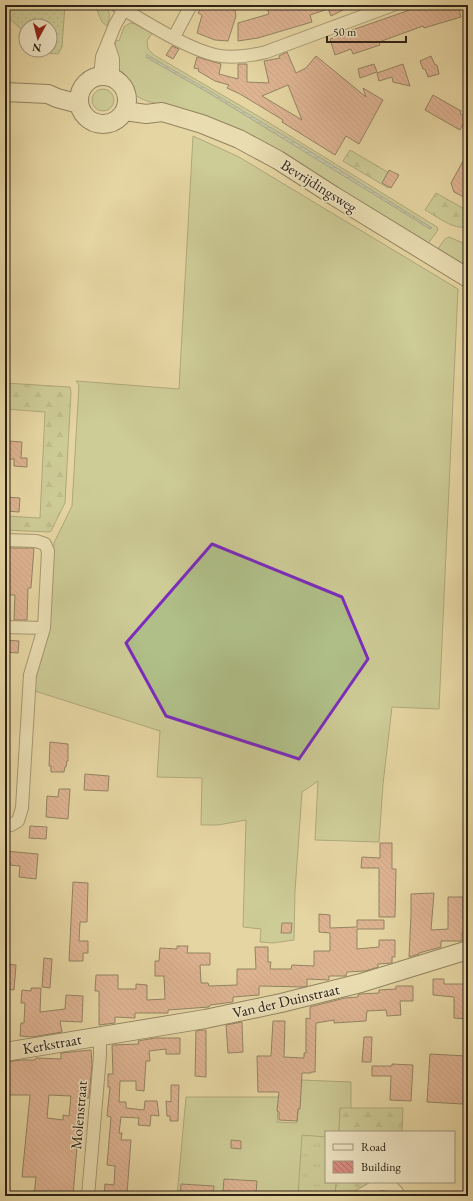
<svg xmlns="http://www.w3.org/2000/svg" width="473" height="1201" font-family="'EB Garamond',serif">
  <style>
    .grass { fill: #b0bf88; stroke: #6f704e; fill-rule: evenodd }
    .forest { fill: url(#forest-firs); stroke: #6f704e }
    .park { fill: url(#park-tufts); stroke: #6f704e }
    .garden { fill: url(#garden-dots); stroke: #6f704e }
    .water { fill: url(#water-rules); stroke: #6f7a73 }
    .building { fill: url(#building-back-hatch); stroke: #2e2115; fill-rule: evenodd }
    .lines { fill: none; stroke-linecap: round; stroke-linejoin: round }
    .street-casing { stroke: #5c4e38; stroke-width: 14 }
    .secondary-casing { stroke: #2e2115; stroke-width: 20 }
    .street { stroke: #eee4c3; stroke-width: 12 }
    .secondary { stroke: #eee4c3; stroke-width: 18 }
    .marked { fill: none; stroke: #7b2cbf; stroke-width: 3; stroke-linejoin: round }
    .labels { text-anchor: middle; stroke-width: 3; stroke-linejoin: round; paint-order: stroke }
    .street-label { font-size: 15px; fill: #2e2115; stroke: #eee4c3 }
  </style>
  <defs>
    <pattern id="forest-firs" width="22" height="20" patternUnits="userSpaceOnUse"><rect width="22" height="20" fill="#b0bf88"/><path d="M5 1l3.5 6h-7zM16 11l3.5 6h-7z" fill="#909b6e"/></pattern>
    <pattern id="park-tufts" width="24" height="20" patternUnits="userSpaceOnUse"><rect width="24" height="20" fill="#b0bf88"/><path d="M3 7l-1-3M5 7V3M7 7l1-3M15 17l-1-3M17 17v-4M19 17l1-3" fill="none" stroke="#909b6e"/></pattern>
    <pattern id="garden-dots" width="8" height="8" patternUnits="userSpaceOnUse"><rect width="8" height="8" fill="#b0bf88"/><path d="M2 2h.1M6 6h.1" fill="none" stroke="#909b6e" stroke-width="1.8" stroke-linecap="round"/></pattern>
    <pattern id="water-rules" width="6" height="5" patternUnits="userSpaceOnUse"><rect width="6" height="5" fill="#9bb6b1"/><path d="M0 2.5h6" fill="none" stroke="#7f948f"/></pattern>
    <pattern id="building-back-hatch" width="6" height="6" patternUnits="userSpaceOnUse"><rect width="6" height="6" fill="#d68a7f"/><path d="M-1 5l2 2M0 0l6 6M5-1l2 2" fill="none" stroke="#ae7067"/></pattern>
  </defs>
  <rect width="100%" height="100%" fill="#e5d6a2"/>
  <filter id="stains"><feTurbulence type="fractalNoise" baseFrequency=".005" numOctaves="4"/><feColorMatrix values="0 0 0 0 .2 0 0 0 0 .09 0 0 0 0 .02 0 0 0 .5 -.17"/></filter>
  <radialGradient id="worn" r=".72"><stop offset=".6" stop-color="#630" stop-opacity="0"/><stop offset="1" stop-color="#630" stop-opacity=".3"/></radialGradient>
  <path class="grass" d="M95,5H105C111,12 110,18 107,26L102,22Z
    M130,23H133L152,33L147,41L148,49L154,55L258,116L437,227L438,230L427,245L164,106C157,103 147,102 140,98C123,89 113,58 116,40L119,41L124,27ZM146,57H151L303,147L432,228L430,229L414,219L209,93Z
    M92 100a11 11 0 1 1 22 0a11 11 0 1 1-22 0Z
    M193,136L239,157L458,289L439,709L392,707L383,784L379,842L315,840L318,781L302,792L295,891L294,940L273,943L260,942L261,929L243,927L246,820L218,825H201L202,778L157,777L160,731L35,691V681L50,630L54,543L72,506L79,385L76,381L179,389Z
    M449,237L463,243L468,241V266L437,250L445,239Z
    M301,1080L351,1082V1109L340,1108L339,1132H326V1182H336L335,1196H177L186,1097H279L277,1122L297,1123Z"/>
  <path class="forest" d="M350,150L396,177L388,188L343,161Z
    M436,193L468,211V227C453,230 438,217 425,210Z
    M5,383L70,387L71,392L65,503L51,531L49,532L5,530V516L40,518L45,412L5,409Z
    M340,1108H403L402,1132H339Z
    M336,1182H376L354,1196H335Z"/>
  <path class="park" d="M302,1135L326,1137V1182H336L335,1196H298Z"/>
  <path class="garden" d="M5,5H65L62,47L58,54L46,53L43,50H50V26H26V34L5,14Z"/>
  <path class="water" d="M147,54L152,58L205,88L303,147L432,228L430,229L414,219L209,93L146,57Z"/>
  <path class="building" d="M203,5H238L235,10L236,16L228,41L215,40L197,33L202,15L198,13Z
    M266,5H353L331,16L328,9L310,15L312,22L295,27L258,38L238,41V23L269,14Z
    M424,5H458L461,17L424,28L423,26L379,42L380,45L353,54L351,49L335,55L330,39L333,38L332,37Z
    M172,46L179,49L173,59L166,55Z
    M287,52L296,73L306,68L316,56L366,97L363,88L383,100L359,144L346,136L335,155L282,122L283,120L240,94L227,88L229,85L215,81L198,71L199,69L194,68L197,57L221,64L219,74L238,79V64H247V82L269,83L264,61L280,58L279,56ZM288,85L302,120L262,96Z
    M431,56L435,65H437L439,74L428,77L425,69H423L420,61Z
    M374,64L377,72L360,78L358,69Z
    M403,64L410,86L393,82L392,77L379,81L377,73Z
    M433,95L461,111L460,114L467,117L460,130L425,110Z
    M468,152V199L454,192L451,183Z
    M389,170L399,175L391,188L382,183Z
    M8,441L22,442L21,458H27V467L14,466V459H8Z
    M5,497L20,498L19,512L5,511Z
    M5,548H34L31,588H28L27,620H14L15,595H5Z
    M5,640L19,641L18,653L5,652Z
    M50,742L68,744V761H67L66,767H65L64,772H51V766H49Z
    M85,774L109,776L108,791L84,790Z
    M59,789H70L68,819L46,817L47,796L58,797Z
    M30,826L47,827L46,839L29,838Z
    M380,843H392V869H396L395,917H379V868H361L362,857L380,858Z
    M5,851L38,854L36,879L19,877L20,866L10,865V861H5Z
    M73,882L88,883L87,922H80L79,941H88V953H83V961H69Z
    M434,893L431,930L448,929V897H463V920L468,921V933L462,932V941H441V947L419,953V954L409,957L411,915V894Z
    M319,914L330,915V928L357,927V920H384V929H357V949L379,947V940H395V957H392V963L378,964V967L365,971L347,972L346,976H329V980L307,979V986L303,987L260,986L259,987V995L233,997V1002L210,1005L209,1007L168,1010V1013H135V1018L115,1017V1023L99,1025V991H95L96,975H118V989H136V984L147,985V1000L165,999L164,976H155V961H159L160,948L177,949V946H188L187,953H210V965H200L201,983H208L209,986L237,985V969H256L255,947H268V962H271L270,969H291L292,965L314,966V951H330V933L319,932Z
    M282,923H292L291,933H281Z
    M44,958L52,959L50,988L42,987Z
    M5,964L16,965L14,990L5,989Z
    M433,979H444V984H468V1019L454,1018V997L433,995Z
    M396,986H413V1001H400L401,1015L387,1016L386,1010L367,1011L366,1021L334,1023V1020L316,1023L315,1072H311V1073H302L300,1109H298L297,1121L279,1120V1112L277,1111L279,1092H258L257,1056H271L273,1021H285L284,1057L304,1058V1053H306V1018L310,1019V1007L345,998L358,997V995L359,994L379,993V990L396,989Z
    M31,988H41L40,1012L65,1009L66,995L83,996L82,1022L60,1021L62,1032L32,1037L20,1036L21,1023H24L25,1003H21L22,990L31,991Z
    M242,1022L243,1052L228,1053L226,1025Z
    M202,1030H206V1077L195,1076L196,1031Z
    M364,1037H372L371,1062H362Z
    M155,1038H180V1054H166V1049L149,1051L150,1061H146L144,1091L136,1090V1081H120L119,1102H126V1108L144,1110L145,1101H157L159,1116L151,1115L150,1126L138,1125L139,1118L121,1117L119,1133H122L121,1140H131L127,1194L126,1196H104L105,1184L114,1185L115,1166L107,1165L111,1117L107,1116L110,1087H108V1074H113L112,1045L139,1044L138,1041Z
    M91,1050L92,1064L89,1098H81L73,1196H34L36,1177H22L30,1095H5V1062L21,1060H35L36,1058L61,1059V1053ZM49,1095L71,1096L69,1116L63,1115V1120L47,1118Z
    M430,1054L466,1056L463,1104L427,1102Z
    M392,1064L413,1065L411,1101L390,1100L391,1076H372V1066H392Z
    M171,1085H179L178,1121H170V1116H167L166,1101L171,1102Z
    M231,1140L241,1141V1149L231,1148Z
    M224,1179L257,1181L256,1193L249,1192V1196H230V1191H223Z
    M181,1184L214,1186L213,1196H180Z"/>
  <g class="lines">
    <defs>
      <path id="street" d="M116,5C145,21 183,47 215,55C231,59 250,56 266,52L393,5
        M174,37L191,5
        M108,44L113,59V77
        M100,76L102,57L115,25L124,9
        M5,540L36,541L45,544L48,551L44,628L30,675L22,808L18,821L11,825L5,826
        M5,627L44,628
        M88,1196L100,1055V1036
        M359,1196L380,1184L390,1185L397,1192V1196"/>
      <path id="secondary" d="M79 100a24 24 0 1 1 48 0a24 24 0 1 1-48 0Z
        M5,92L48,94L57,98L79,104
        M125,111L146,114L162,112L202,124L239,139L278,160L334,196L468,278
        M5,1052L205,1019L281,1003L361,983L468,950"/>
    </defs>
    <use href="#street" class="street-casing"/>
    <use href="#secondary" class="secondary-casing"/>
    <use href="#street" class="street"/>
    <use href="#secondary" class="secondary"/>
  </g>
  <path d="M0 0H473V1201H0ZM212,544L342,597L368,659L299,759L166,716L126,643Z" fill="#e5d6a2" fill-opacity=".55" fill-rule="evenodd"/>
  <path class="marked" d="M212,544L342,597L368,659L299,759L166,716L126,643Z"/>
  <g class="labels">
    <g class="street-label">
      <text transform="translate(319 186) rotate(32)" y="5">Bevrijdingsweg</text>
      <text transform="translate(286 1001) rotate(-13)" y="5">Van der Duinstraat</text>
      <text transform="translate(52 1044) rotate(-10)" y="5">Kerkstraat</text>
      <text transform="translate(79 1115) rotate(-85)" y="5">Molenstraat</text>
    </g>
  </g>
  <rect width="473" height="1201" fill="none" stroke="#e5d6a2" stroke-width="20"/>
  <rect x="6" y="6" width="461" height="1189" fill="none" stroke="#2e2115" stroke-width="2"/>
  <rect x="10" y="10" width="453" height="1181" fill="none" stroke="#2e2115"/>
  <rect x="325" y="1131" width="130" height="52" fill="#eee4c3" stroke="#a1967d"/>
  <rect x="333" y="1144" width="20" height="6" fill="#eee4c3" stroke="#a1967d"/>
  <text x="361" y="1151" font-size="12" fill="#2e2115">Road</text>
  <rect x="333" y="1161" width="20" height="12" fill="url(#building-back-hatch)" stroke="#a1967d"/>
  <text x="361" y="1171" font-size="12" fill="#2e2115">Building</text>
  <g transform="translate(38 38) rotate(187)"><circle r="19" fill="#eee4c3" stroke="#a1967d"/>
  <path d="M0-3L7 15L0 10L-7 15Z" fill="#8f2418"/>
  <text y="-6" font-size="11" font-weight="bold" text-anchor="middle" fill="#2e2115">N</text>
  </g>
  <path d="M327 36v6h79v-6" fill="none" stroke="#2e2115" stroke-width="2"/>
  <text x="333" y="36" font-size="12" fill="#2e2115" stroke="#eee4c3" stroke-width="3" paint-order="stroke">50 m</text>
  <rect width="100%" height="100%" filter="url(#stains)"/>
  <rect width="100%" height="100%" fill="url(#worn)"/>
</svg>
